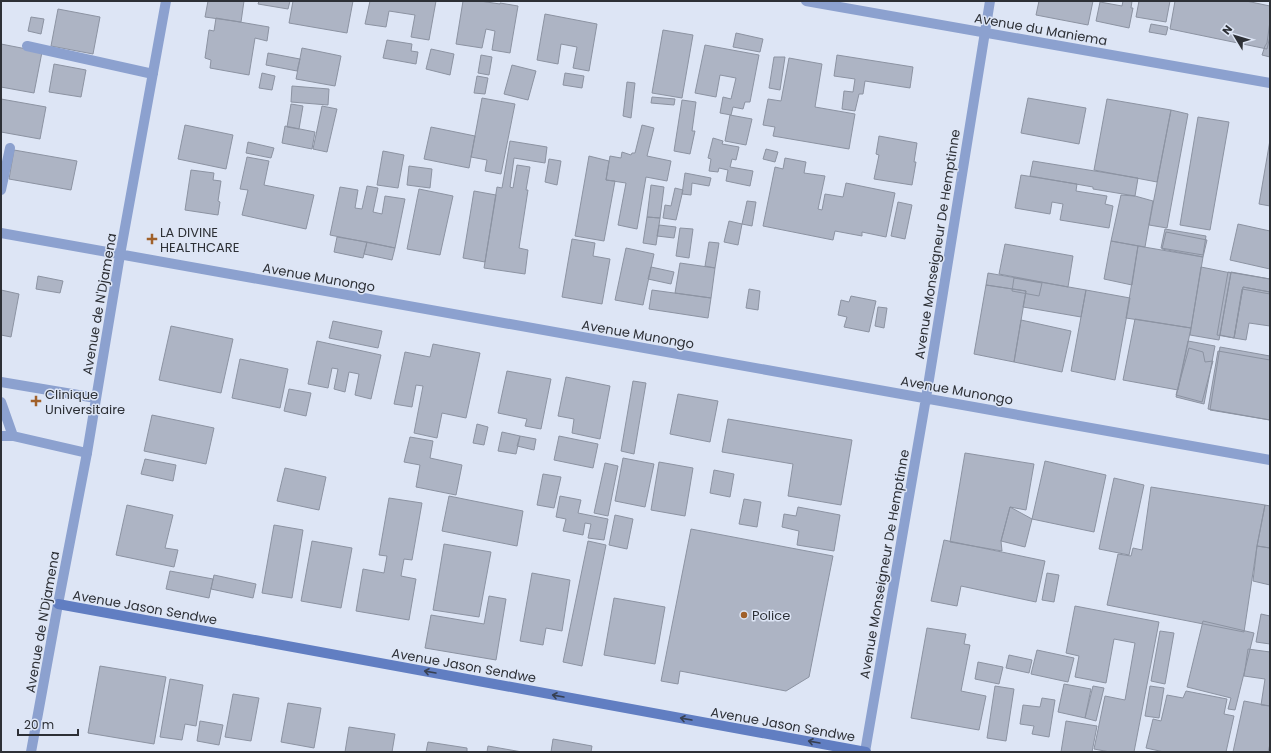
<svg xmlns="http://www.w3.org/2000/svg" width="1271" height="753" font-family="Poppins,sans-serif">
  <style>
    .building { fill: #adb4c4; stroke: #8c93a2 }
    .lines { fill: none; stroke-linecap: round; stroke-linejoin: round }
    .lane { stroke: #8ca1cf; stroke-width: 10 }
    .street { stroke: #8ca1cf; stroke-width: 10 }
    .secondary { stroke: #617ec2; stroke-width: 10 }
    .oneway { stroke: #374052 }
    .poi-dot { fill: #a0602a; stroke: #dde5f5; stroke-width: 1.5 }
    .labels { text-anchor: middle; stroke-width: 3; stroke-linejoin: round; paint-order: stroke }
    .street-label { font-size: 13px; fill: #2d3036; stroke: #dde5f5 }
    .poi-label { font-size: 13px; fill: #2d3036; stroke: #dde5f5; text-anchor: start }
  </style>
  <rect width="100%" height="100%" fill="#dde5f5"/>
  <path class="building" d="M208,1H244L241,22L205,17Z
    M259,1H290L288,9L258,4Z
    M293,1H353L347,33L289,23Z
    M370,1H436L429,40L411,37L415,15L389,11L386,27L365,24Z
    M463,1H480L500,4V3L518,6L510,53L492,50L495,31L486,29L482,48L456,44Z
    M1039,1H1093L1088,25L1036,15Z
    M1123,1H1132L1131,8H1133L1129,28L1096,21L1100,2L1122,6Z
    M1139,1H1170L1166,22L1136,17Z
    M1175,1H1246L1270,6V36L1267,49L1170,29Z
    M58,9L100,17L93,54L51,46Z
    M545,14L597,24L589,71L573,68L577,47L561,44L558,64L537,60Z
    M31,17L44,19L41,34L28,31Z
    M216,18L269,27L267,41L255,38L249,75L210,68L211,60L205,58L209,30L214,31Z
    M1270,21V57L1262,55L1265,46L1267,43Z
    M1151,24L1168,27L1166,35L1149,32Z
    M663,30L693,35L682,98L652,93Z
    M736,33L763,39L760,52L733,47Z
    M387,40L412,44L411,51L418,52L416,64L383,58Z
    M1,44L42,52L34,93L1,87Z
    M705,45L759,55L750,102H745L743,109L733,107L731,115L720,113L723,97L731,99L736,78L720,75L716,97L695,93Z
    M302,48L341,56L335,86L296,79Z
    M431,49L454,54L450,75L426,69Z
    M268,53L300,59L297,71L266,65Z
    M481,55L492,57L489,75L478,73Z
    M837,55L913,67L910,88L865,81L863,94H859L855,111L842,109L844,91L853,92L855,79L834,76Z
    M774,57H785L780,90L769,88Z
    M789,58L822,64L815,107L855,114L849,149L773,136L775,127L763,125L768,99L781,101Z
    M54,64L86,70L81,97L49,92Z
    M512,65L536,71L528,100L504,94Z
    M262,73L275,76L272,90L259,88Z
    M565,73L584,76L582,88L563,85Z
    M477,76L488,78L485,94L474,93Z
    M627,82L635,83L631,118L623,116Z
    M292,86L329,89L328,105L291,102Z
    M652,97L675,99L674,105L651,103Z
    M482,98L515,104L501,174L485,171L487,160L471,157Z
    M1028,98L1086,108L1079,144L1021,133Z
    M1,99L46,107L40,139L1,132Z
    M1107,99L1171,110L1157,182L1094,170Z
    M682,100L696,102L692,131H695L690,154L674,151Z
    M291,104L303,106L299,129L287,127Z
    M322,106L337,109L327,152L313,149Z
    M1171,110L1188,114L1167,228L1149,225Z
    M730,115L752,119L746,145L725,141Z
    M1198,117L1229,122L1210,230L1180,225Z
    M185,125L233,135L226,169L178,159Z
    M642,125L654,128L647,156L671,161L667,181L646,177L637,229L618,225L626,183L606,180L610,156L621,158L622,152L631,155L632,153H635Z
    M285,126L315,132L312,149L282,143Z
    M431,127L475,136L469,168L424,159Z
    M879,136L917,143L914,162H916L912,185L874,179L879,155L876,154Z
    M713,138L723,141L722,144L739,147L736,160L732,159L730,167L753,171L750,186L726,181L728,170L719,168L718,172L709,171L711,159L708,158Z
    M1270,140V206L1259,204Z
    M510,141L547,147L545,163L514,158L510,187L513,188L517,165L530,167L526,190H528L519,248L528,250L525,274L484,268L497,187L502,188Z
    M248,142L274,148L271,158L246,153Z
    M766,149L778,152L775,162L763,159Z
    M14,150L77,161L71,190L9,179Z
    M383,151L404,155L398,188L377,185Z
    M589,156L609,161L606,180L615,181L604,241L575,236Z
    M247,157L269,161L264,185L314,195L306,229L242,215L248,190L240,189Z
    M785,158L806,162L804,173L825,176L818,209L822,210L825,194L843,197L846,183L895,193L886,237L862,232V236L835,231L833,240L763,226L775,167L783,169Z
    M549,159L561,161L557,185L545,182Z
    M1033,161L1138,178L1135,196L1093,189V187L1030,176Z
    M409,166L432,169L430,188L407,185Z
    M191,170L214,173L213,180L221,181L218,201L220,202L218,215L185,210Z
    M685,173L711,178L709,186L692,183L691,195L682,194Z
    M1021,175L1077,184L1076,191L1107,196L1105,204L1113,206L1109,228L1060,220L1063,204L1052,202L1050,214L1015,208Z
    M651,185L664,187L660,218L647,217Z
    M367,186L378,188L373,212L382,214L385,196L405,199L395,248L330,235L340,187L358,190L355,208L362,209Z
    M675,188L683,190L676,220L663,218L665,205L671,206Z
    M419,189L453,196L440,255L407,249Z
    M474,191L496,195L485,262L463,258Z
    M1121,195L1135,196L1153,201L1145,247L1111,241Z
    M747,201L756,202L752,226L742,224Z
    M898,202L912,205L905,239L891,236Z
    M647,217L660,218L656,245L643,243Z
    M729,221L742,224L738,245L724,242Z
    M1238,224L1270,231V269L1230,260Z
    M659,225L676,227L674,238L657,236Z
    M680,228L693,229L689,258L676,256Z
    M1165,229L1206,236L1203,255L1161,248Z
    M1166,232L1207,240L1203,257L1162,249Z
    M337,237L367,242L363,258L334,252Z
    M572,239L595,243L593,256L610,259L602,304L562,297Z
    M1111,241L1138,246L1132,285L1104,279Z
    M367,242L395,248L392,260L364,254Z
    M709,242L719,243L715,268L705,266Z
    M1005,244L1073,256L1068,287L999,274Z
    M1138,246L1203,257L1191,328L1126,318Z
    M626,248L654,254L643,305L615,300Z
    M680,263L715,268L711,298L675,293Z
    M651,267L674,272L671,284L648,279Z
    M1201,267L1231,273L1219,340L1190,335Z
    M1228,272L1270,279V294L1242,289L1234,338L1217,335Z
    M1231,272L1270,279V292L1243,287L1234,338L1220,335Z
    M988,273L1086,290L1081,317L1023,307L1026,291L986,285Z
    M38,276L63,281L60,293L36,289Z
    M1014,278L1042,283L1039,296L1012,291Z
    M986,285L1026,291L1014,362L974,354Z
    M1243,287L1270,292V326L1249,323L1246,340L1234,338Z
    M749,289L760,291L758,310L746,308Z
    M1,290L19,294L11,337L1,335Z
    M652,290L711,298L708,318L649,309Z
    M1086,290L1130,298L1115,380L1071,371Z
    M851,296L876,301L869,332L844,327L847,317L838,315L841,300L849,302Z
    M878,307L887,308L884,328L875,326Z
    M1135,319L1191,328L1178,390L1123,380Z
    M1021,320L1071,331L1062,372L1014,362Z
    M333,321L382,331L378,348L329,338Z
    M171,326L233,339L221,393L159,380Z
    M317,341L381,355L371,399L355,395L359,374L349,372L345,392L334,389L338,369L332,368L328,388L308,384Z
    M1188,341L1215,346L1204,404L1176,397Z
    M433,344L480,353L466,418L442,413L437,438L414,433L423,386L416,385L412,407L394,404L405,352L430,357Z
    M1220,347L1270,356V420L1210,410Z
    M1189,348L1203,352L1205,362L1213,361L1202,402L1176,395Z
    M1218,351L1270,360V420L1208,409Z
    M240,359L288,369L280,408L232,398Z
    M507,371L551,379L541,429L525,426L527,419L498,413Z
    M566,377L610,386L600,439L572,433L574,419L558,416Z
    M633,381L646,383L634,454L621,451Z
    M289,389L311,393L306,416L284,411Z
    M678,394L718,401L710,442L670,434Z
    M152,415L214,428L206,464L144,451Z
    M728,419L852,440L841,505L788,496L793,464L722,452Z
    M477,424L488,427L484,445L473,443Z
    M502,432L520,436L516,454L498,451Z
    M520,436L536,439L534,450L517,446Z
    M559,436L598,444L593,468L554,460Z
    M410,437L433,441L430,458L462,465L456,495L416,487L420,465L404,462Z
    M965,453L1034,464L1026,510L1010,507L1001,541L1002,551L950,542Z
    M623,458L654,464L645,507L615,501Z
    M145,459L176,465L173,481L141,474Z
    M1045,461L1106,475L1094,532L1032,519Z
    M659,462L693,468L685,516L651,510Z
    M605,463L618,466L608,516L594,513Z
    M285,468L326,477L319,510L277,501Z
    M714,470L734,474L730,497L710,493Z
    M543,474L561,477L554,508L537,505Z
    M1114,478L1144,485L1129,555L1099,549Z
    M1151,487L1265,505L1257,546L1244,632L1107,605L1118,554L1131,556L1133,548L1142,550Z
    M449,496L523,511L517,546L442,531Z
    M560,496L581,500L578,513L608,519L604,540L588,538L591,524L585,523L583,535L563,531L566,519L556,517Z
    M389,498L422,503L412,560L404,559L401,576L416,579L409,620L356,611L363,569L384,573L387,556L379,555Z
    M744,499L761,502L757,527L739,524Z
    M127,505L173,515L165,548L178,550L174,567L116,555Z
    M1265,505L1270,506V548L1257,546Z
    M798,507L840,515L834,551L797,545L799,531L782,527L784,514L796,516Z
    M1010,507L1032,519L1025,547L1001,541Z
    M615,515L633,519L627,549L609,545Z
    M274,525L303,530L292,598L262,593Z
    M691,529L833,556L809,677L786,691L680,671L678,684L661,681Z
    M944,540L1045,561L1036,602L961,586L957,606L931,601Z
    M312,541L352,548L341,608L301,601Z
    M588,541L606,545L582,666L563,662Z
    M444,544L491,552L479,617L433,610Z
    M1257,546L1270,548V585L1253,581Z
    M170,571L213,579L209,598L166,589Z
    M532,573L570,580L562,631L546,628L543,645L520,641Z
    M1047,573L1059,575L1054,602L1042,600Z
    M214,575L256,584L253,598L211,589Z
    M489,596L506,599L496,660L425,648L431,615L484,624Z
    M614,598L665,607L655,664L604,655Z
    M1075,606L1159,622L1134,752H1110L1094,749L1105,696L1125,700L1135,643L1114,639L1106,683L1075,677L1079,656L1066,653Z
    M1261,614L1270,616V644L1256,642Z
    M1203,621L1254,633L1235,710L1228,709L1231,698L1187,687Z
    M927,628L966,634L964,644L970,645L961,691L986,696L979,730L911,718Z
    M1160,631L1174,633L1165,684L1151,681Z
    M1248,649L1270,652V706L1261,705L1265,679L1244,676Z
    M1037,650L1074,658L1068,682L1031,674Z
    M1009,655L1032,660L1029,673L1006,668Z
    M978,662L1003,667L999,684L975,679Z
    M100,666L166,677L154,744L88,733Z
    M170,679L203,685L196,726L185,724L182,740L160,737Z
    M1064,684L1091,689L1085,718L1058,712Z
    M995,686L1014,689L1006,741L987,738Z
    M1093,686L1104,688L1096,721L1085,718Z
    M1150,686L1164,688L1159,718L1145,716Z
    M1186,691L1227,699L1224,714L1234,716L1226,752H1164L1146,748L1153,719L1161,721L1167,695L1183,698Z
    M233,694L259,698L251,741L225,737Z
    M1042,698L1055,700L1049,737L1032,734L1034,726L1020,724L1023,705L1040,707Z
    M1244,701L1270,706V744L1268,752H1233Z
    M288,703L321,708L314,748L281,742Z
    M200,721L223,725L219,745L197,741Z
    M1066,721L1097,726L1092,752H1061Z
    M349,727L395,734L392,752H345Z
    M553,739L592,746L591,752H551Z
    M428,742L467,748V752H426Z
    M488,746L522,752H487Z"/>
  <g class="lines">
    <path class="lane" d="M1,382L96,398
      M1,402L13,436
      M1,436H13L87,453"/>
    <path class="street" d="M806,1L1270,83
      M27,46L153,74
      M1,190L10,148
      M1,233L1270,460
      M31,752L58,604L87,453L120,255L166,1
      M865,752L926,398L990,1"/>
    <path class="secondary" d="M58,604L866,752"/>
  </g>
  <defs><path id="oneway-shaft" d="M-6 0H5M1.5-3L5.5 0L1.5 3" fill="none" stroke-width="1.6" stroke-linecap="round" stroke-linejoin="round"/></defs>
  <g class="oneway">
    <use href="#oneway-shaft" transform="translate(430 672) rotate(-170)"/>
    <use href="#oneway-shaft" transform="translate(558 696) rotate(-170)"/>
    <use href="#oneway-shaft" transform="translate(686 719) rotate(-170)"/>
    <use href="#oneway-shaft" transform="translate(814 742) rotate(-170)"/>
  </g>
  <g class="poi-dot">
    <path d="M150 233h4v4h4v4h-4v4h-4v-4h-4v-4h4z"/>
    <path d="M34 395h4v4h4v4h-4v4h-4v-4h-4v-4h4z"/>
    <circle cx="744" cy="615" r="4"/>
  </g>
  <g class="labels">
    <g class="street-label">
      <text transform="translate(1041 29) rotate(10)" y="5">Avenue du Maniema</text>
      <text transform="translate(937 244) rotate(-81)" y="5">Avenue Monseigneur De Hemptinne</text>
      <text transform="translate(319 277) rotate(10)" y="5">Avenue Munongo</text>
      <text transform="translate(99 304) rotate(-80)" y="5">Avenue de N'Djamena</text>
      <text transform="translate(638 334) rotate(10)" y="5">Avenue Munongo</text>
      <text transform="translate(957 390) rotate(10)" y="5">Avenue Munongo</text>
      <text transform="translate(884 564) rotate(-80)" y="5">Avenue Monseigneur De Hemptinne</text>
      <text transform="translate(145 607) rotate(10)" y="5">Avenue Jason Sendwe</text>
      <text transform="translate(42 622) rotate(-80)" y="5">Avenue de N'Djamena</text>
      <text transform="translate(464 665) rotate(10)" y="5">Avenue Jason Sendwe</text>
      <text transform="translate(783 724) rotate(10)" y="5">Avenue Jason Sendwe</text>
    </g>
    <g class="poi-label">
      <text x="160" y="237">LA DIVINE<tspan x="160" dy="15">HEALTHCARE</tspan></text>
      <text x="45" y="399">Clinique<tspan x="45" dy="15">Universitaire</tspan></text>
      <text x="752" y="620">Police</text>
    </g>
  </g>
  <rect width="1271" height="753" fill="none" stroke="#2d3036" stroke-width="4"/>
  <g transform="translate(1235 36) rotate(308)" stroke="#dde5f5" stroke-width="3" paint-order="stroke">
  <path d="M0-3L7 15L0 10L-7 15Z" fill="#2d3036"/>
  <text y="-6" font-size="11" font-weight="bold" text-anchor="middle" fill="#2d3036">N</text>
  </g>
  <path d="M18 729v6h60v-6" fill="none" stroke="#2d3036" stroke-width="2"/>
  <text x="24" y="729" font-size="12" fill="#2d3036" stroke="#dde5f5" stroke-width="3" paint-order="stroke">20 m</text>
</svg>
